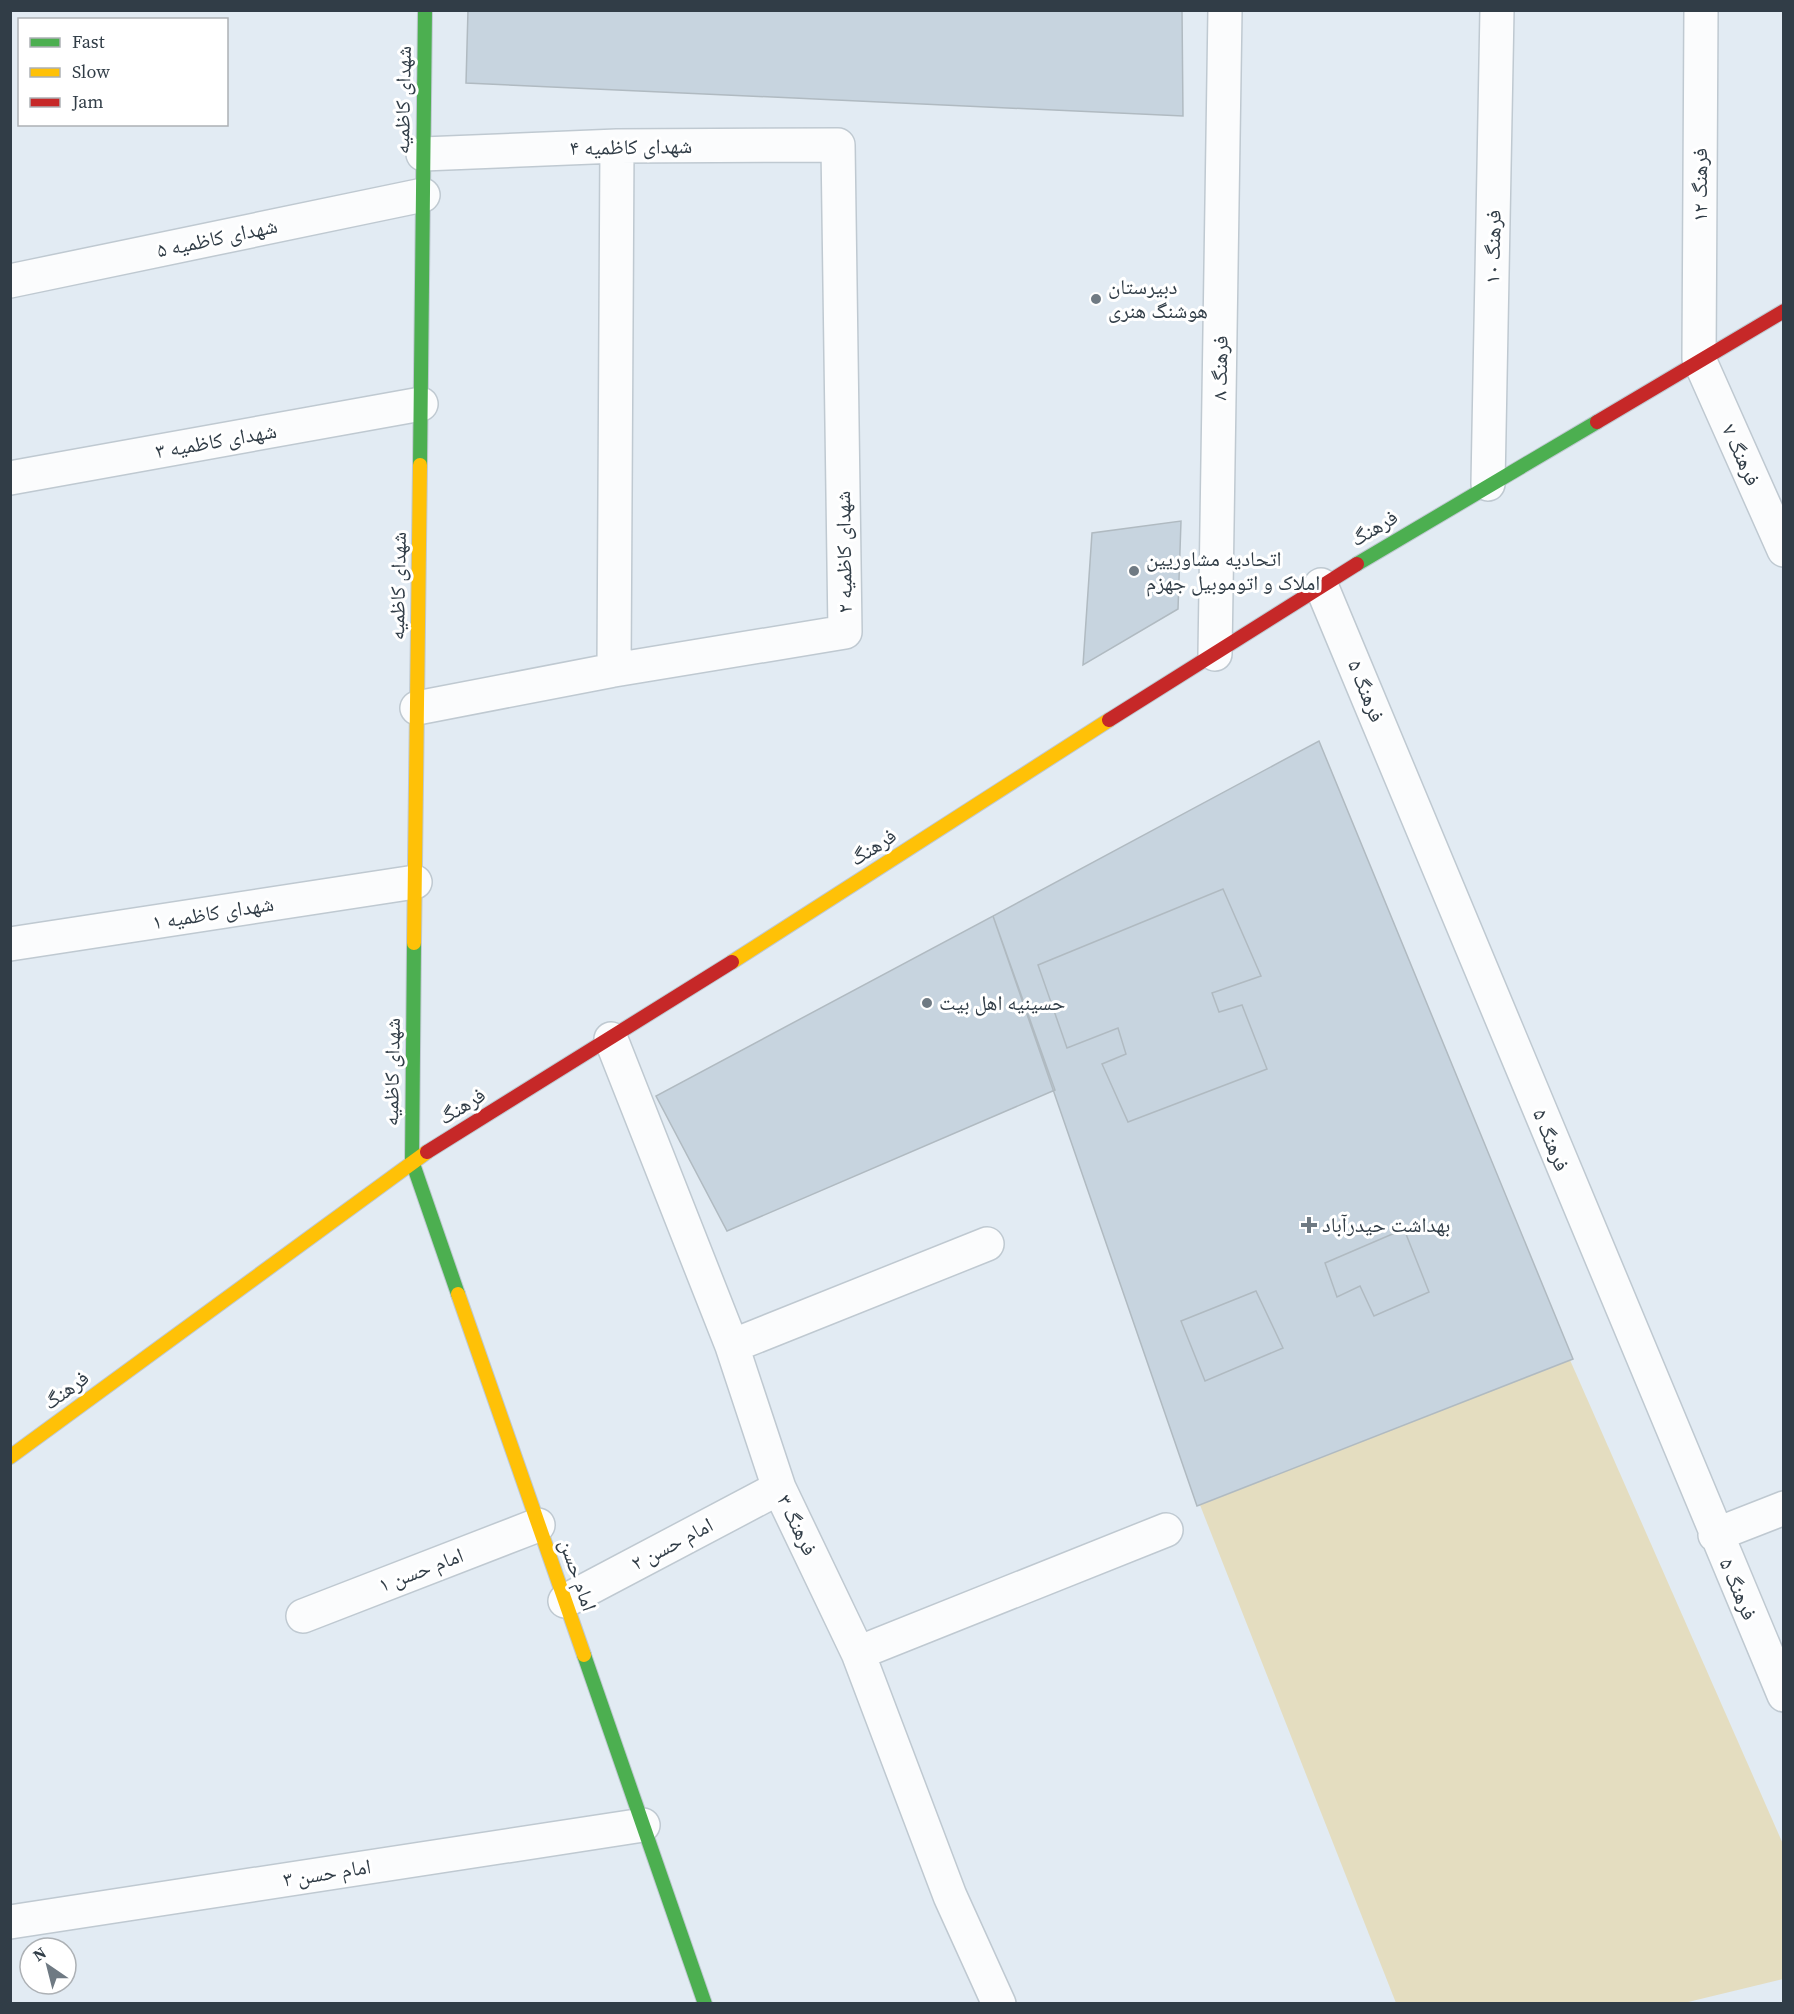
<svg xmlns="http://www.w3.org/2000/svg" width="1794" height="2014" font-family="'Source Serif 4','Noto Naskh Arabic',serif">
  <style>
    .green { fill: #e4ddc0 }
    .building { fill: #c7d4df; stroke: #b0bac1; stroke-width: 1.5 }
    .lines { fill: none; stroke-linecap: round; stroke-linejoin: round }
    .street-casing { stroke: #bfc9d1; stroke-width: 36 }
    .fast-casing { stroke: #bfc9d1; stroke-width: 16 }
    .slow-casing { stroke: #bfc9d1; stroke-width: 16 }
    .jam-casing { stroke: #bfc9d1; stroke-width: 16 }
    .street { stroke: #fbfcfd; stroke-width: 33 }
    .fast { stroke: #4caf50; stroke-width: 14 }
    .slow { stroke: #ffc107; stroke-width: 14 }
    .jam { stroke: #c62828; stroke-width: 14 }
    .poi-dot { fill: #6f7a83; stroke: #fff; stroke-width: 2 }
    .labels { text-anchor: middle; stroke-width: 6; stroke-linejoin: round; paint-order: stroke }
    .street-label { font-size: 21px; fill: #313d47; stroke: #fff }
    .poi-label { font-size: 21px; fill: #313d47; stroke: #fff; text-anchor: start }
  </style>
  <rect width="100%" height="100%" fill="#e2ebf3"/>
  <path class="green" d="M1570,1360L1783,1844V1979L1684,2003H1396L1200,1505Z"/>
  <path class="building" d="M468,10H1182L1183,116L466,83Z
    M1181,521L1178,609L1083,665L1092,533Z
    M1319,741L1573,1359L1197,1506L993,916Z
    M1223,889L1261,976L1212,993L1219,1012L1242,1005L1267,1069L1128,1122L1102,1064L1126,1054L1118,1028L1067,1048L1038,965Z
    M993,916L1055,1090L727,1231L656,1096Z
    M1404,1229L1429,1292L1374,1316L1360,1286L1337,1297L1325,1263Z
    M1256,1291L1283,1348L1205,1381L1181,1321Z"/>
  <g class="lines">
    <defs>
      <path id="street" d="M1701,10L1699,359L1784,550
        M10,281L423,195
        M10,478L421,404
        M1488,484L1497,10
        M1321,585L1784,1695
        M1215,654L1225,10
        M614,670L617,146
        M417,708L614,670L845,632L838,145L617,146L423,154
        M10,944L415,882
        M611,1039L732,1346L779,1488L858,1653L950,1896L999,2004
        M732,1346L987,1244
        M1715,1535L1784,1508
        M565,1601L779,1488
        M303,1616L538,1525
        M858,1653L1166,1530
        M10,1922L643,1825"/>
      <path id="fast" d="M420,465L425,10
        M1357,564L1597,422
        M414,943L412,1161L458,1294
        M584,1655L705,2004"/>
      <path id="slow" d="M414,943L420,465
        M732,962L1109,720
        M458,1294L584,1655
        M10,1457L427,1152"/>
      <path id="jam" d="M1597,422L1784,311
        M1109,720L1357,564
        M427,1152L732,962"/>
    </defs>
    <use href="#street" class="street-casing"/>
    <use href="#fast" class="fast-casing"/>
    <use href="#slow" class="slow-casing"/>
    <use href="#jam" class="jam-casing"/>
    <use href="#street" class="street"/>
    <use href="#fast" class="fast"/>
    <use href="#slow" class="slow"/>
    <use href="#jam" class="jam"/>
  </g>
  <g class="poi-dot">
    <circle cx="1096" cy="299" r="6"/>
    <circle cx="1134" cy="571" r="6"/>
    <circle cx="927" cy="1003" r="6"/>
    <path d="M1306 1216h6v6h6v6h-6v6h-6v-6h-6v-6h6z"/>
  </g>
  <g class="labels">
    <g class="street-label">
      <text transform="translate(403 100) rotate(-89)" y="7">شهدای کاظمیه</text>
      <text transform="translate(631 147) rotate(-1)" y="7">شهدای کاظمیه ۴</text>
      <text transform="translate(1700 185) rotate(-90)" y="7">فرهنگ ۱۲</text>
      <text transform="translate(217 238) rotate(-12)" y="7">شهدای کاظمیه ۵</text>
      <text transform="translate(1493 247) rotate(-89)" y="7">فرهنگ ۱۰</text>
      <text transform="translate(1220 368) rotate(-89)" y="7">فرهنگ ۸</text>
      <text transform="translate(216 441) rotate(-10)" y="7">شهدای کاظمیه ۳</text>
      <text transform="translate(1741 455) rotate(66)" y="7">فرهنگ ۷</text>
      <text transform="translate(1374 528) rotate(-31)" y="7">فرهنگ</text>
      <text transform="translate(844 552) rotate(-91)" y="7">شهدای کاظمیه ۲</text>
      <text transform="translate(398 586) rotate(-89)" y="7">شهدای کاظمیه</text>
      <text transform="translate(1366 691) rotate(68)" y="7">فرهنگ ۵</text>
      <text transform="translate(873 847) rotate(-33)" y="7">فرهنگ</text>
      <text transform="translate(213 913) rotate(-9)" y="7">شهدای کاظمیه ۱</text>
      <text transform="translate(392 1072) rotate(-89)" y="7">شهدای کاظمیه</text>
      <text transform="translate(462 1106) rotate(-32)" y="7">فرهنگ</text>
      <text transform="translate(1551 1140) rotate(68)" y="7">فرهنگ ۵</text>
      <text transform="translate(66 1390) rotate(-36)" y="7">فرهنگ</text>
      <text transform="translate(797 1525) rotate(64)" y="7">فرهنگ ۳</text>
      <text transform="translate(672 1544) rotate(-28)" y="7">امام حسن ۲</text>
      <text transform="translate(421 1570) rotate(-21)" y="7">امام حسن ۱</text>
      <text transform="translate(578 1575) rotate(71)" y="7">امام حسن</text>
      <text transform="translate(1738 1589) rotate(67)" y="7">فرهنگ ۵</text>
      <text transform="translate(327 1873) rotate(-9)" y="7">امام حسن ۳</text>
    </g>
    <g class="poi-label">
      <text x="1108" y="294">دبیرستان<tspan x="1108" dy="24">هوشنگ هنری</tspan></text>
      <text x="1146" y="566">اتحادیه مشاوریین<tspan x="1146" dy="24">املاک و اتوموبیل جهزم</tspan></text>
      <text x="939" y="1010">حسینیه اهل بیت</text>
      <text x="1322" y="1232">بهداشت حیدرآباد</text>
    </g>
  </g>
  <rect width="1794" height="2014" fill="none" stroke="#313d47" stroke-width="24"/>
  <rect x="18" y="18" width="210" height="108" fill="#ffffff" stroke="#adb1b5" stroke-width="1.5"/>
  <rect x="30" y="38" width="30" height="9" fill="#4caf50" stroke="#adb1b5" stroke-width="1.5"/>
  <text x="72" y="48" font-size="18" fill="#313d47">Fast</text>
  <rect x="30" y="68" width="30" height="9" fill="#ffc107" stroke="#adb1b5" stroke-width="1.5"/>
  <text x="72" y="78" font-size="18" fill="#313d47">Slow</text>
  <rect x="30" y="98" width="30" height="9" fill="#c62828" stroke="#adb1b5" stroke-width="1.5"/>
  <text x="72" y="108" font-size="18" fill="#313d47">Jam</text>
  <g transform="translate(48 1966) rotate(325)"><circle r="28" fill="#ffffff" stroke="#adb1b5" stroke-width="1.5"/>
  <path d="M0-4.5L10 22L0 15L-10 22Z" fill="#6f7a83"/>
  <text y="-9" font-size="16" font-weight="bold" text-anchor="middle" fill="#313d47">N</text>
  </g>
</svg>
